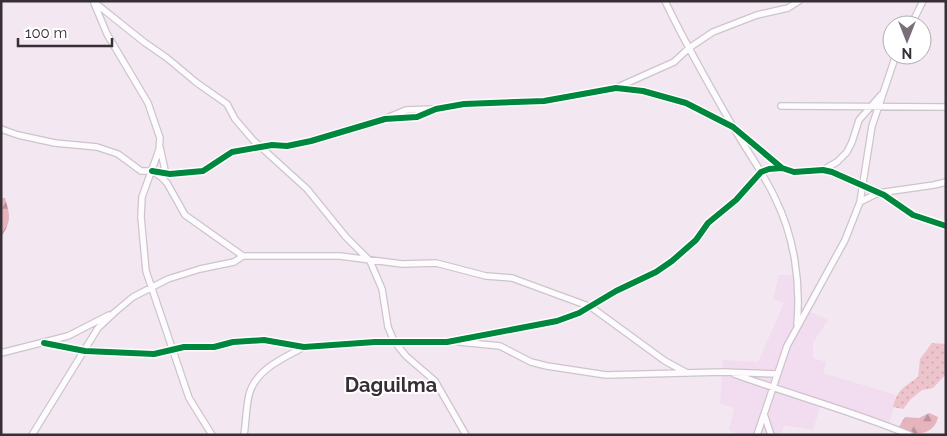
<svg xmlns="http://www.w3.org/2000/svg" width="947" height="436" font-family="Raleway,sans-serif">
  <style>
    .built { fill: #f1ddef }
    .grass { fill: url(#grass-dots) }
    .forest { fill: url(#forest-firs) }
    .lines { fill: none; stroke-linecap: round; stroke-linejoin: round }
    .street-casing { stroke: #cdc4cc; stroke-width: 8 }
    .street { stroke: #fdfbfd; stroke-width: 5.5 }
    .cycleway-casing { stroke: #fff; stroke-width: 9 }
    .cycleway { stroke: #00873e; stroke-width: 6 }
    .labels { text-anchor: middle; stroke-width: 4; stroke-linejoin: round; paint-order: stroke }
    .quarter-label { font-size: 20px; font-weight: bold; fill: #372f36; stroke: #fff }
  </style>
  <defs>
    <pattern id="grass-dots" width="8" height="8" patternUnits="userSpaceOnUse" patternTransform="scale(1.25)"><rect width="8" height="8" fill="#eec4cc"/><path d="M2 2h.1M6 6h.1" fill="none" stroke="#cda9b0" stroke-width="1.8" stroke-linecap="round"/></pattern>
    <pattern id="forest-firs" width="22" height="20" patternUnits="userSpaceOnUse" patternTransform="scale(1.25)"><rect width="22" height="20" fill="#e5b4bd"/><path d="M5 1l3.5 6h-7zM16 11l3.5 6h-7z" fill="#ba939a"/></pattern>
  </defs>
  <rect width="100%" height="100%" fill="#f3e7f2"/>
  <path class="built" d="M779,275H796L799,307L828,320L813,343V358L826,362L823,373L896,395L889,427L821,404L813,430L784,425L782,435H739L729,430L734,408L720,404L723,360L758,362L784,303L773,299Z"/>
  <path class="grass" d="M932,343L946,344V374L933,388L922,390L911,399L903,409L893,407C897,390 904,387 918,377L920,359Z"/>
  <path class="forest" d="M1,198H5C10,215 12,221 1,237Z
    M929,413L938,417C934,436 915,436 897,430L905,417L919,418Z"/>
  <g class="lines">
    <defs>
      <path id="street" d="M665,1C685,43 709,85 732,125C746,150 763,172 775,198C794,236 801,282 797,324
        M94,2L144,42L167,58L197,83L227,104L235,119L253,140L307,189L346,237L370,261L382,289L388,327L394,341L406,356L435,381L466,435
        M94,3L107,34L148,103L160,138L159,150L142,197L141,217L146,271L189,398L212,435
        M911,25L923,1
        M618,87L674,62L689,48L713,32L757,15L788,8L799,1
        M781,106L946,107
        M389,117L406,110L433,109
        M1,129L18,135L55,143L97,147L118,154L141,171H152L161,177L167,183L185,215L243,256H340L402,264L436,263L486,276L512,278L591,307L665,361L687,373
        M160,147L166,175
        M823,170L837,162L847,152L852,142L859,120L881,95
        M152,171L170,174L203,171L232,152L272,145L287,146L311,141L385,119L417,117L436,109L464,104L544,101L616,88L643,91L686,103L733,127L782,168L794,172L823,170L832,172L884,195L913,215L946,226
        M860,202L878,193L934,185L946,182
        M459,342L500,346L531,362L547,366L606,375L723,372L777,374
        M44,343L85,351L154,354L184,347H214L233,342L264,340L304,347L375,342H447L557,321L579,313L616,291L656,272L672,261L696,240L708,223L736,200L761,172L769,169L782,168
        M1,353L68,336L109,315
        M734,374C792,395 852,411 910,435
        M764,414L771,435
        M32,435L98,328L115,312L133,297L168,279L200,269L234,262L243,256
        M244,435C246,422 246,408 249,395C255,370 283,358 304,347
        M757,435L787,346L845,240L860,202L872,126L896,55"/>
    </defs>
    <use href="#street" class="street-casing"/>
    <use href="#street" class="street"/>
    <defs>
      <path id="cycleway" d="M152,171L170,174L203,171L232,152L272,145L287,146L311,141L385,119L417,117L436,109L464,104L544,101L616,88L643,91L686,103L733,127L782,168L794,172L823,170L832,172L884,195L913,215L946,226
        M44,343L85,351L154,354L184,347H214L233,342L264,340L304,347L375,342H447L557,321L579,313L616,291L656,272L672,261L696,240L708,223L736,200L761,172L769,169L782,168"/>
    </defs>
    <use href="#cycleway" class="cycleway-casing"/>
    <use href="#cycleway" class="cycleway"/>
  </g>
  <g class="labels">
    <g class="quarter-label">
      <text x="391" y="392">Daguilma</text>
    </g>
  </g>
  <rect width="947" height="436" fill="none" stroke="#372f36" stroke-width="5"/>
  <g transform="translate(907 40) rotate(180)"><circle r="24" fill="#ffffff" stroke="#afacaf"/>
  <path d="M0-4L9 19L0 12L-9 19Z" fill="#796f78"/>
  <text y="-8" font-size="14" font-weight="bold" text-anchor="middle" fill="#372f36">N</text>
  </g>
  <path d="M18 38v8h94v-8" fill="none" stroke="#372f36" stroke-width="2.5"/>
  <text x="25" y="38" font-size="15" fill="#372f36" stroke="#ffffff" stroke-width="4" paint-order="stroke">100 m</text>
</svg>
